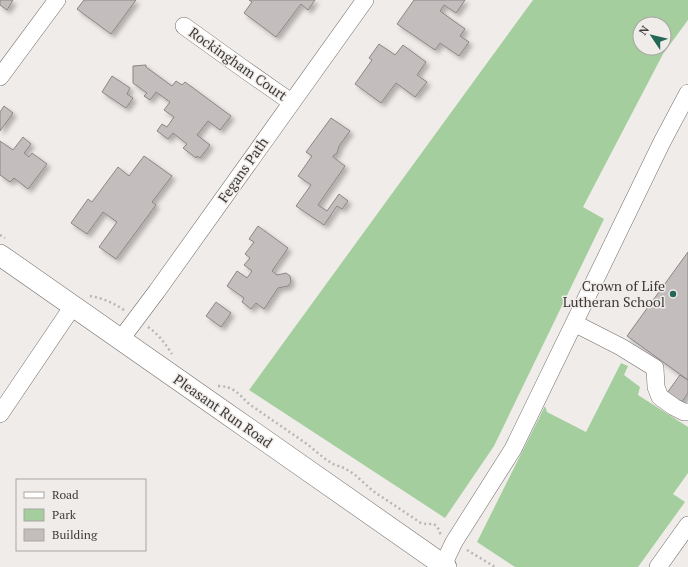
<svg xmlns="http://www.w3.org/2000/svg" width="688" height="567" font-family="'PT Serif',serif">
  <style>
    .green { fill: #a4ce9d; fill-rule: evenodd }
    .building { fill: #c3bebd; stroke: #8b8686; filter: url(#shadow) }
    .lines { fill: none; stroke-linecap: round; stroke-linejoin: round }
    .minor-casing { stroke: #716d6b; stroke-width: 18 }
    .major-casing { stroke: #716d6b; stroke-width: 22 }
    .path { stroke: #b8b5b2; stroke-width: 2.5; stroke-dasharray: 2 3; stroke-linecap: butt }
    .minor { stroke: #fff; stroke-width: 17 }
    .major { stroke: #fff; stroke-width: 21 }
    .poi-dot { fill: #246757; stroke: #f0ece9; stroke-width: 1.5 }
    .labels { text-anchor: middle; stroke-width: 3; stroke-linejoin: round; paint-order: stroke }
    .street-label { font-size: 14px; fill: #3d3b3a; stroke: #f0ece9 }
    .poi-label { font-size: 14px; fill: #3d3b3a; stroke: #f0ece9; text-anchor: end }
  </style>
  <defs>
    <filter id="shadow"><feDropShadow dx="3.5" dy="3.5" stdDeviation="2" flood-color="#0004"/></filter>
  </defs>
  <rect width="100%" height="100%" fill="#f0ece9"/>
  <path class="green" d="M533,0H688V20L663,54L583,207L604,219L494,446L445,518L249,390ZM640,24H664V48H640Z
    M621,363L628,366L624,375L640,387L638,395L688,427V473L673,494L685,502L638,567H515L477,542L545,406L547,412L586,432Z"/>
  <path class="building" d="M0,0H13L7,10L0,5Z
    M84,0H136L111,34L77,9Z
    M249,0H315L308,10L301,4L276,37L244,13L252,2Z
    M414,0H465L456,13L444,5L440,11L465,29L460,36L469,42L459,56L440,43L435,50L397,24Z
    M379,44L395,55L403,45L426,62L417,75L427,82L415,97L396,83L381,103L355,84L372,60L369,58Z
    M146,65V67L172,86L176,81L182,85L185,82L231,116L220,130L208,121L197,135L210,145L200,158L197,156L196,158L183,148L187,144L173,133L168,139L157,131L162,124L167,127L174,117L164,110L170,102L156,92L150,100L144,96L147,93L133,83V66Z
    M112,76L130,88L127,94L133,98L126,108L102,92Z
    M4,106L13,113L0,131V112Z
    M331,118L350,131L339,146L337,153L333,156V157L345,166L318,205L327,211L339,194L348,201L342,209L337,206L324,225L296,206L311,185L298,176L312,156L306,152Z
    M23,137L31,144L24,153L29,157L32,153L47,164L28,189L14,178L10,182L0,175V141L13,150Z
    M144,156L172,176L152,202L156,205L116,259L99,247L117,222L103,212L87,234L71,223L88,199L92,202L118,167L129,176Z
    M258,226L288,248L272,271L277,275L286,273L290,276L291,282L288,286L278,288L264,309L256,303L251,309L242,302L244,298L227,286L237,271L247,278L252,271L244,265L250,258L245,254L254,242L249,239Z
    M688,252V380L627,336Z
    M216,302L231,313L221,327L206,316Z
    M680,375L688,380V393L681,403L667,393Z"/>
  <g class="lines">
    <defs>
      <path id="minor" d="M184,26L241,67L291,102
        M0,77L57,0
        M574,323L621,347L655,368L656,387L660,397L674,407L684,412H688
        M121,339L157,291L365,0
        M0,414L73,306
        M443,565L454,542L513,449L662,142L688,93
        M658,567L688,525"/>
      <path id="major" d="M0,255C149,359 297,463 446,567"/>
    </defs>
    <use href="#minor" class="minor-casing"/>
    <use href="#major" class="major-casing"/>
    <path class="path" d="M0,235L5,238
      M90,296C102,298 114,303 124,310
      M148,327C158,334 165,343 172,354
      M218,386C233,386 239,394 249,404L307,444L324,458L333,464L344,468L354,474L373,491L421,523C431,526 436,520 440,533L442,535
      M467,550L495,567"/>
    <use href="#minor" class="minor"/>
    <use href="#major" class="major"/>
  </g>
  <circle class="poi-dot" cx="673" cy="294" r="4"/>
  <g class="labels">
    <g class="street-label">
      <text transform="translate(238 64) rotate(35)" y="5">Rockingham Court</text>
      <text transform="translate(243 170) rotate(-55)" y="5">Fegans Path</text>
      <text transform="translate(223 411) rotate(35)" y="5">Pleasant Run Road</text>
    </g>
    <g class="poi-label">
      <text x="665" y="291">Crown of Life<tspan x="665" dy="16">Lutheran School</tspan></text>
    </g>
  </g>
  <rect x="16" y="479" width="130" height="72" fill="#f0ece9" stroke="#a8a5a3"/>
  <rect x="24" y="492" width="20" height="6" fill="#ffffff" stroke="#a8a5a3"/>
  <text x="52" y="499" font-size="12" fill="#3d3b3a">Road</text>
  <rect x="24" y="509" width="20" height="12" fill="#a4ce9d" stroke="#a8a5a3"/>
  <text x="52" y="519" font-size="12" fill="#3d3b3a">Park</text>
  <rect x="24" y="529" width="20" height="12" fill="#c3bebd" stroke="#a8a5a3"/>
  <text x="52" y="539" font-size="12" fill="#3d3b3a">Building</text>
  <g transform="translate(652 36) rotate(305)"><circle r="19" fill="#f0ece9" stroke="#a8a5a3"/>
  <path d="M0-3L7 15L0 10L-7 15Z" fill="#246757"/>
  <text y="-6" font-size="11" font-weight="bold" text-anchor="middle" fill="#3d3b3a">N</text>
  </g>
</svg>
